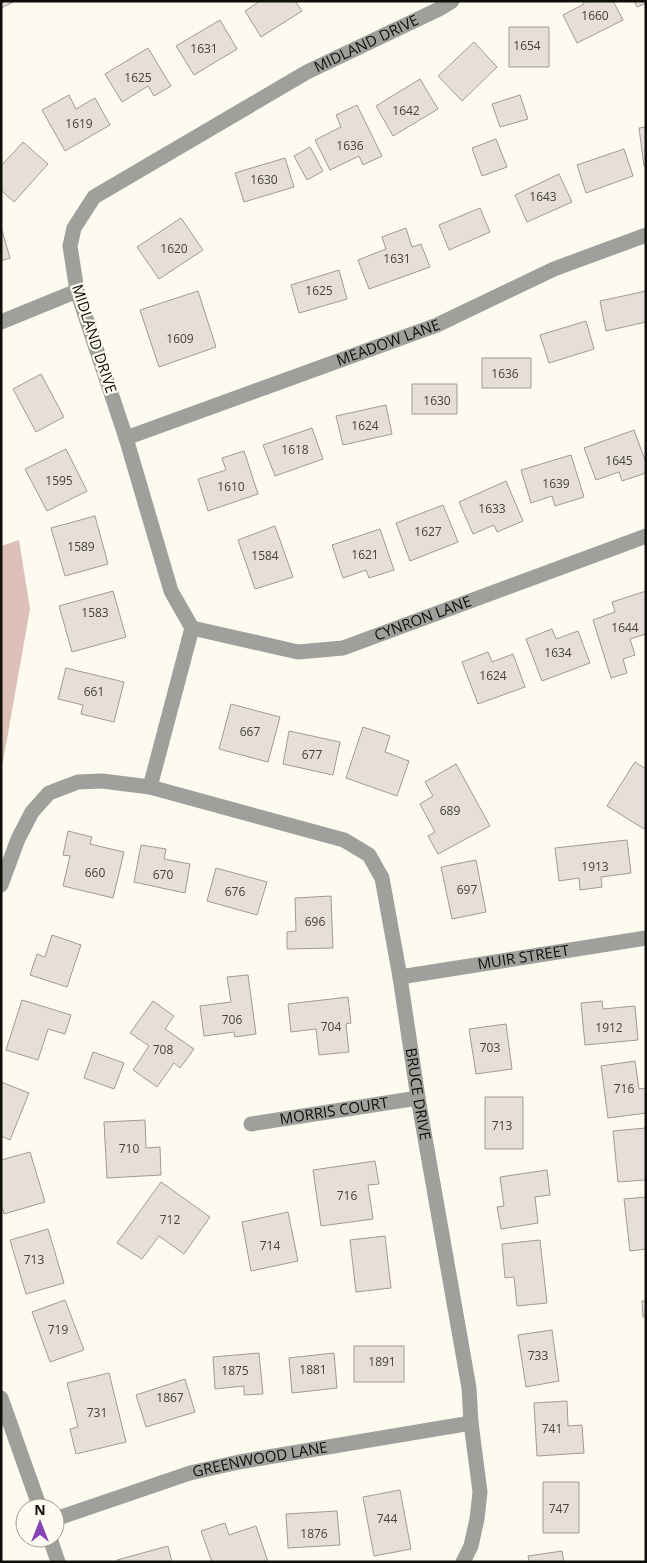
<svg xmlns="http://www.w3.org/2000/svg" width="647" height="1563" font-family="'Open Sans',sans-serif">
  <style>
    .green { fill: #ddc0b8 }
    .building { fill: #e6ded7; stroke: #a29a93 }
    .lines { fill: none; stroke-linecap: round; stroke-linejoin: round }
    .minor { stroke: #9ea09b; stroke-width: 15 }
    .labels { text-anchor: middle; stroke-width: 4.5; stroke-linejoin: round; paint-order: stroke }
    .number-label { font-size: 12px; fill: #45423e }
    .street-label { font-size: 15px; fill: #0f0e0b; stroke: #fdfaf0 }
  </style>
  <rect width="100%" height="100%" fill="#fdfaf0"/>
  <path class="green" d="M19,540L30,609L2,767L1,830V546Z"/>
  <path class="building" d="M1,1H15L1,8Z
    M260,1H295L302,11L261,37L245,11Z
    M583,1H613L623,20L577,43L563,15L584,4Z
    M634,1H646V3L637,7Z
    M220,20L237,49L194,75L176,46Z
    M509,27H549V67H509Z
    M474,42L497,67L462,101L438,76Z
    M148,48L171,86L154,96L148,86L122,102L105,74Z
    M420,79L438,109L393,136L376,106Z
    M69,95L76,109L95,98L110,125L65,151L42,110Z
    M520,95L528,119L500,127L492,104Z
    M357,105L382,156L363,165L359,156L330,170L315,140L341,127L336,115Z
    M646,127V166H644L639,128Z
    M496,139L507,167L482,176L472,148Z
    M23,142L48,164L14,202L1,190V166Z
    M310,147L323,171L307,180L294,156Z
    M624,149L633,176L586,193L577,165Z
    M285,158L294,187L244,202L235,173Z
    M559,174L572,202L527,222L515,195Z
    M480,208L490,232L449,250L439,225Z
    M181,218L203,250L159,279L137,247Z
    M1,227L10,258L1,261Z
    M406,228L412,247L421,244L430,267L369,289L358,260L386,249L382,237Z
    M339,270L347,299L299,313L291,285Z
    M198,291L216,347L159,367L140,310Z
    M646,291V322L606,331L600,301Z
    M586,321L594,349L549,363L540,335Z
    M482,358H531V388H482Z
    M41,374L64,417L36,432L13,389Z
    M412,384H457V414H412Z
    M386,405L392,434L343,445L336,416Z
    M312,428L323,459L275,476L263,445Z
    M634,430L646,463V473L622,481L619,472L596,480L584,448Z
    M66,449L87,491L47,511L25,469Z
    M244,451L258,494L208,511L198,479L226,470L222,458Z
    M571,455L584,497L555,506L552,496L531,503L521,470Z
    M506,481L523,521L497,532L494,525L473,534L459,502Z
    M443,505L458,542L410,561L396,523Z
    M95,516L108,564L65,576L51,528Z
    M275,526L293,577L255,589L238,540Z
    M380,529L394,570L369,578L366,570L343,578L332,545Z
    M113,591L126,637L72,652L59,606Z
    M646,591V634L630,639L635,655L623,659L627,673L611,678L593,620L615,612L612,602Z
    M552,629L556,639L578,631L590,663L542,681L526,639Z
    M488,652L492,662L513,654L525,687L478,704L462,662Z
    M66,668L124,682L114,722L81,714L83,705L58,699Z
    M231,704L280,717L268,762L219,749Z
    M363,727L390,736L385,752L409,761L397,796L346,778Z
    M289,731L340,742L333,775L283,764Z
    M635,762L646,769V826L644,829L607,806Z
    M456,764L490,826L438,854L428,836L435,832L420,804L433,796L425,782Z
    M68,831L92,837L90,844L124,852L113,898L63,886L70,856L63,855Z
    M627,840L631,873L601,877L602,887L580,890L579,878L559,881L555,848Z
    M141,845L166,849L164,859L190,864L185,893L134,882Z
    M476,860L486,912L452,919L441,867Z
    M216,868L267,882L257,915L207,901Z
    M331,896L333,948L287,949V932L296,931L295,898Z
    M52,935L81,945L67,987L30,975L37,954L45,957Z
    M248,975L256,1034L235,1037L234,1032L204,1036L200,1006L231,1002L227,977Z
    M348,997L351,1023L346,1024L349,1052L319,1055L316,1029L291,1032L288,1004Z
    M22,1000L71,1015L65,1034L48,1029L38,1060L6,1050Z
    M153,1001L174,1016L165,1029L194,1049L180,1068L174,1063L157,1087L133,1070L149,1046L130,1033Z
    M602,1001L603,1009L635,1006L638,1040L585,1045L581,1003Z
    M506,1024L512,1069L476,1074L469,1029Z
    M93,1052L124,1063L114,1089L84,1078Z
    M635,1061L639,1089L646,1088V1113L608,1118L601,1066Z
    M1,1082L29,1093L10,1140L1,1136Z
    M485,1097H523V1149H485Z
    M145,1120L146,1148L160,1147L161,1175L107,1178L104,1122Z
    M646,1128V1180L618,1182L613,1131Z
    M30,1152L45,1202L4,1214L1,1204V1160Z
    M375,1161L379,1184L368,1185L373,1219L321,1226L313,1170Z
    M547,1170L550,1195L535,1197L538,1223L501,1229L497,1207L504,1206L500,1177Z
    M161,1182L210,1217L184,1254L159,1236L142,1259L117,1243Z
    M646,1197V1249L630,1251L624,1199Z
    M288,1212L298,1261L251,1271L242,1222Z
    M48,1229L64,1283L26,1294L10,1240Z
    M385,1236L391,1288L356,1292L350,1240Z
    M540,1240L547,1303L517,1306L514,1277L505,1278L502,1244Z
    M65,1300L84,1350L50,1362L32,1312Z
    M642,1301H646V1317H643Z
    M552,1330L559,1381L526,1387L518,1335Z
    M354,1346H404V1382H354Z
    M259,1353L263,1394L244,1395V1386L215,1389L213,1357Z
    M334,1353L337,1388L292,1393L289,1358Z
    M109,1373L126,1442L76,1454L70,1429L78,1427L67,1383Z
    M185,1379L195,1412L146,1427L136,1395Z
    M567,1401L568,1426L582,1425L584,1453L537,1456L534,1403Z
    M543,1482H579V1533H543Z
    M400,1490L411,1549L374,1556L363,1497Z
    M337,1511L340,1545L288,1548L286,1514Z
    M225,1523L229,1535L256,1526L268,1562H212L201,1531Z
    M168,1546L172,1562H117V1560Z
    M562,1551L564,1562H529L528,1556Z"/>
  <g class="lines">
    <g class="minor">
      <path d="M1,322L77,291"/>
      <path id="s1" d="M126,438L437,325L554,269L646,235"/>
      <path id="s2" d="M192,628L298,652L343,648L646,536"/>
      <path id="s3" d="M150,787L192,628L171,591L126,438L77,291L70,246L74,228L94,197L307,72L439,9L452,1"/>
      <path id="s4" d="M1,885L18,839L32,812L49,793L78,782L102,781L150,787L344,840L369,855L382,878L400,977L418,1098L469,1388L471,1423L480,1492L477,1519L471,1546L463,1562"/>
      <path id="s5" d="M400,977L646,938"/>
      <path id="s6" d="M251,1124L418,1098"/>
      <path d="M1,1398L40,1508"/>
      <path id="s7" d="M55,1519L190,1473L239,1462L471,1423"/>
      <path d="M50,1538L58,1562"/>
    </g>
  </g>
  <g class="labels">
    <g class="number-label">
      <text x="595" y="20">1660</text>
      <text x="527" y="50">1654</text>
      <text x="204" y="53">1631</text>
      <text x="138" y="82">1625</text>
      <text x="406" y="115">1642</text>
      <text x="79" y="128">1619</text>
      <text x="350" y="150">1636</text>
      <text x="264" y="184">1630</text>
      <text x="543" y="201">1643</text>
      <text x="174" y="253">1620</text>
      <text x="397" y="263">1631</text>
      <text x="319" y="295">1625</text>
      <text x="180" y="343">1609</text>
      <text x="505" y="378">1636</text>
      <text x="437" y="405">1630</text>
      <text x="365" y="430">1624</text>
      <text x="295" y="454">1618</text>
      <text x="619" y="465">1645</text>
      <text x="59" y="485">1595</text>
      <text x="556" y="488">1639</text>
      <text x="231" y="491">1610</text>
      <text x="492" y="513">1633</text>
      <text x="428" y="536">1627</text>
      <text x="81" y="551">1589</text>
      <text x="365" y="559">1621</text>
      <text x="265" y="560">1584</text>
      <text x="95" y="617">1583</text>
      <text x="625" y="632">1644</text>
      <text x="558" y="657">1634</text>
      <text x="493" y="680">1624</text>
      <text x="94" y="696">661</text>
      <text x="250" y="736">667</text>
      <text x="312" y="759">677</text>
      <text x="450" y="815">689</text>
      <text x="595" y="871">1913</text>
      <text x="95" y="877">660</text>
      <text x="163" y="879">670</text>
      <text x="467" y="894">697</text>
      <text x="235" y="896">676</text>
      <text x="315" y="926">696</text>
      <text x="232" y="1024">706</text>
      <text x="331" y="1031">704</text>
      <text x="609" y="1032">1912</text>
      <text x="490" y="1052">703</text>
      <text x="163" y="1054">708</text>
      <text x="624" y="1093">716</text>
      <text x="502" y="1130">713</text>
      <text x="129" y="1153">710</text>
      <text x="347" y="1200">716</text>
      <text x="170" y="1224">712</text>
      <text x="270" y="1250">714</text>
      <text x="34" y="1264">713</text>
      <text x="58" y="1334">719</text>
      <text x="538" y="1360">733</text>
      <text x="382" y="1366">1891</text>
      <text x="313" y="1374">1881</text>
      <text x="235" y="1375">1875</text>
      <text x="170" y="1402">1867</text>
      <text x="97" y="1417">731</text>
      <text x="552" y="1433">741</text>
      <text x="559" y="1513">747</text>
      <text x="387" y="1523">744</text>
      <text x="314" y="1538">1876</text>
    </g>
    <g class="street-label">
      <text dy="5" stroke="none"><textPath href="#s3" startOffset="935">MIDLAND DRIVE</textPath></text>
      <text transform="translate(94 339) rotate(72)" y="5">MIDLAND DRIVE</text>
      <text dy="5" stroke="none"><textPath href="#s1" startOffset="279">MEADOW LANE</textPath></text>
      <text dy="5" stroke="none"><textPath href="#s2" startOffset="239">CYNRON LANE</textPath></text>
      <text dy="5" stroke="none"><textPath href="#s5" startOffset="125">MUIR STREET</textPath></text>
      <text dy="5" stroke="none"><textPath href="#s4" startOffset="684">BRUCE DRIVE</textPath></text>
      <text dy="5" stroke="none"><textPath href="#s6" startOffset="84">MORRIS COURT</textPath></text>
      <text dy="5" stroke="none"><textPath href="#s7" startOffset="214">GREENWOOD LANE</textPath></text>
    </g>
  </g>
  <rect width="647" height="1563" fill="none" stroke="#0f0e0b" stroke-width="5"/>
  <g transform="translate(40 1523)"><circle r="24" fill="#fdfaf0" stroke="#9e9c94"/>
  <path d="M0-4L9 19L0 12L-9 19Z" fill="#8545b9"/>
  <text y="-8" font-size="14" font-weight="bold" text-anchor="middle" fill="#0f0e0b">N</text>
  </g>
</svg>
